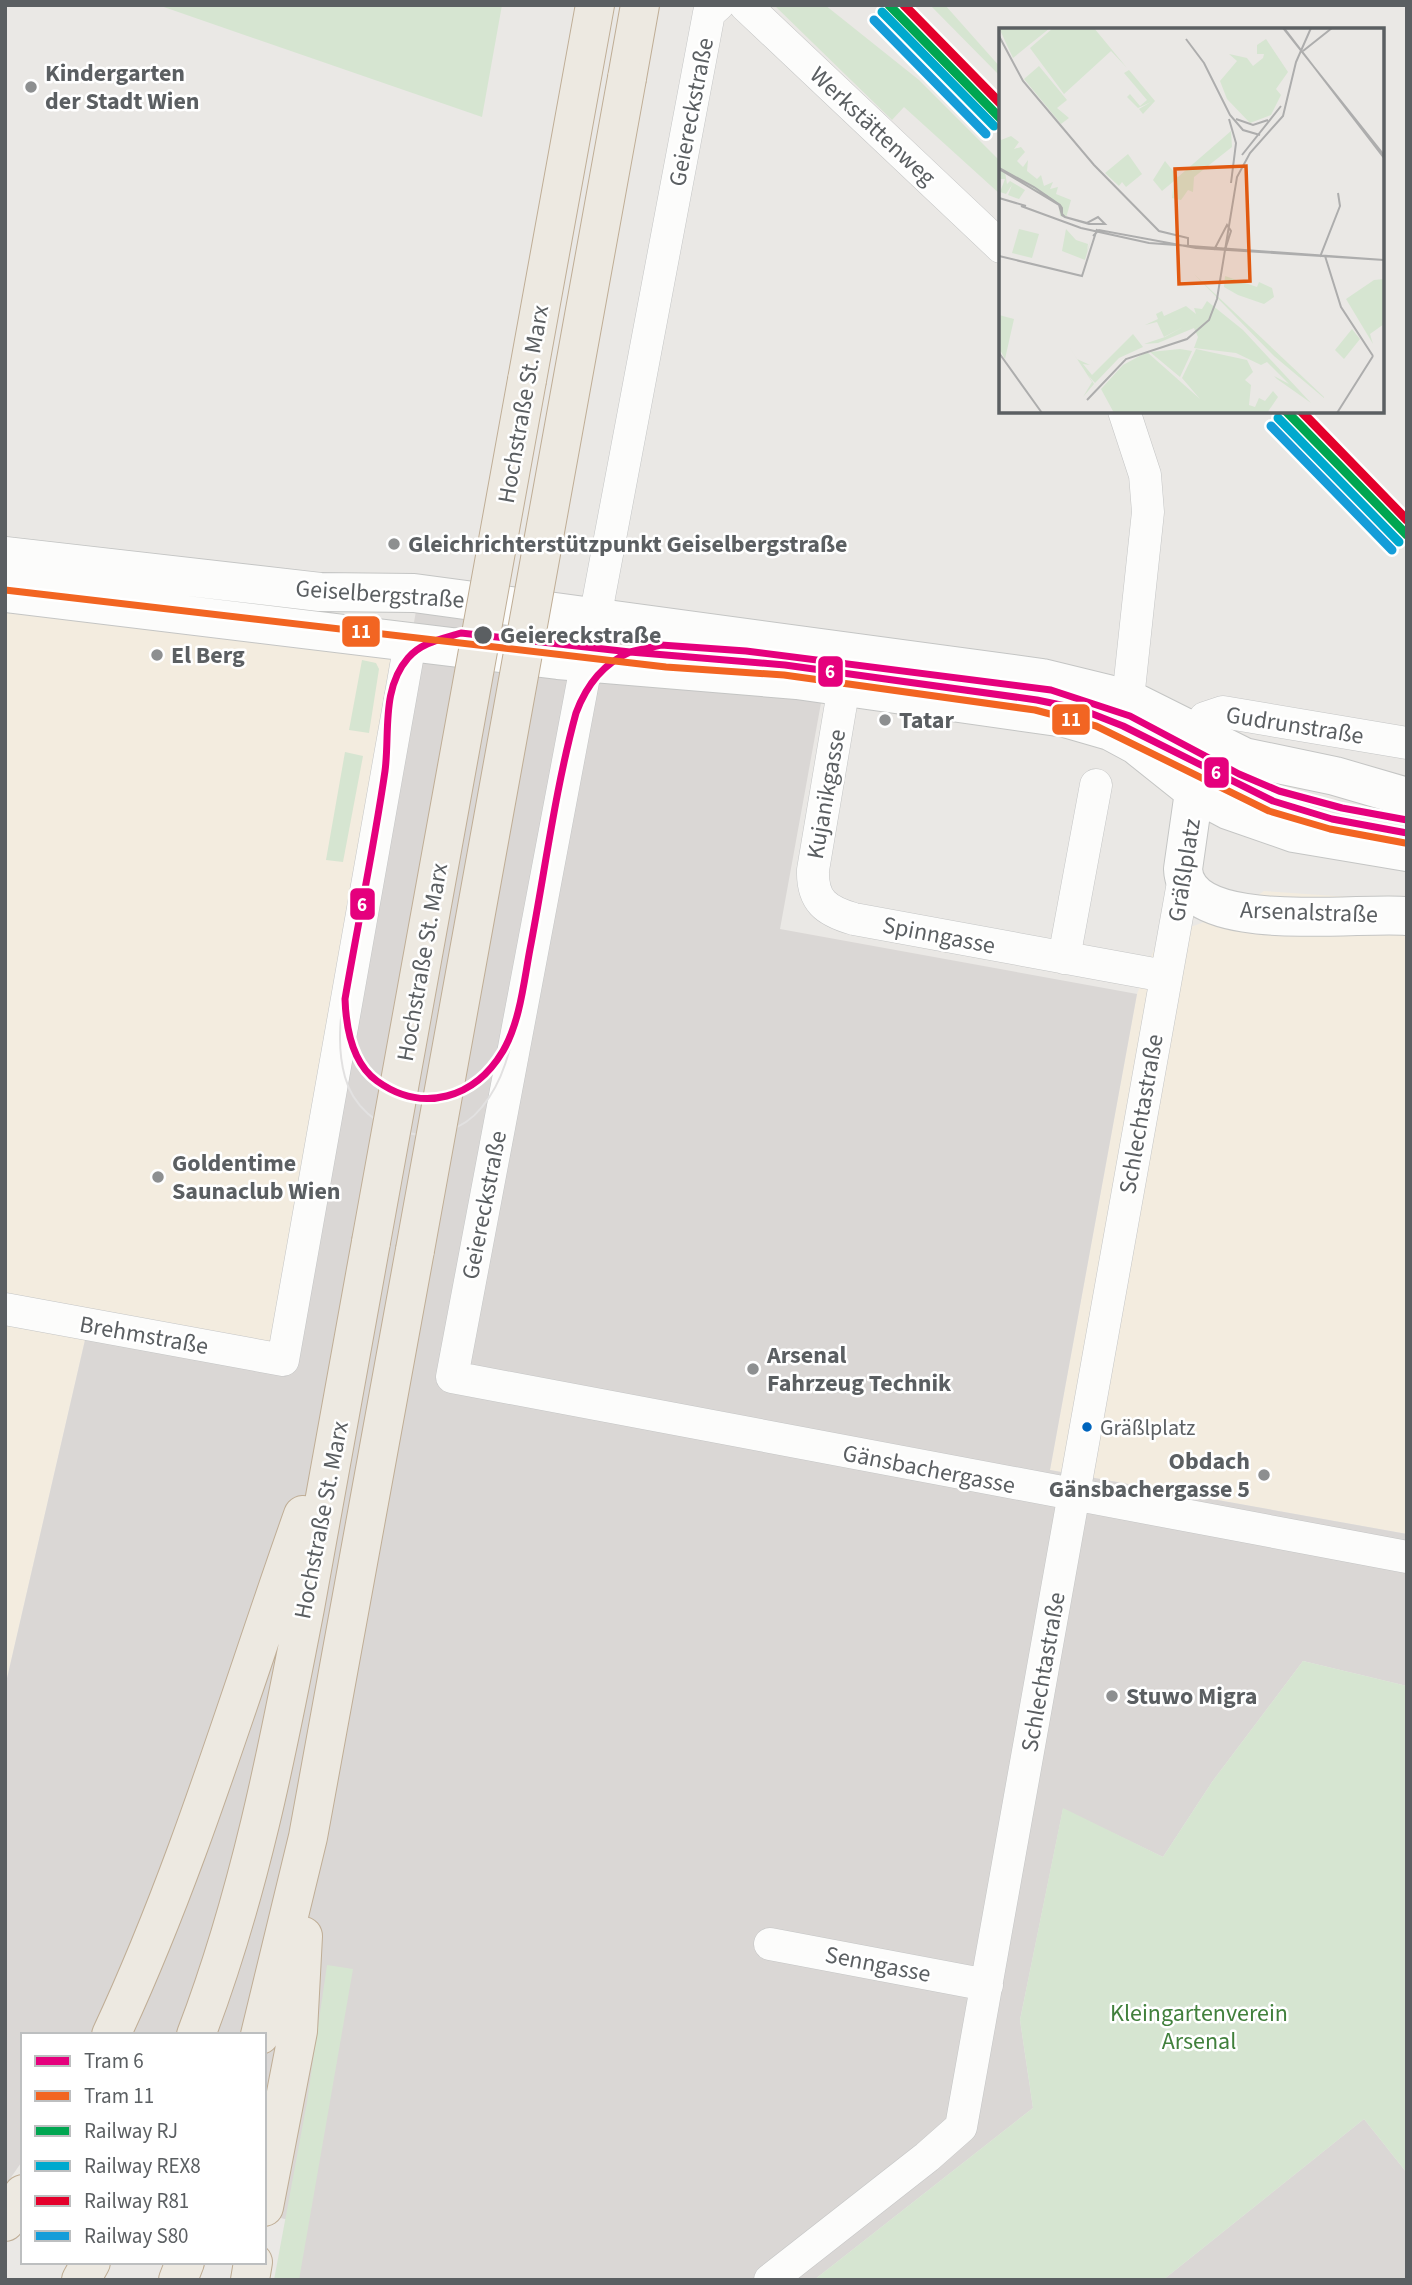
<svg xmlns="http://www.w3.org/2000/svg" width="1412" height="2285" font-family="'Source Sans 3',sans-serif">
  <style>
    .commercial { fill: #f3ecdf }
    .industrial { fill: #dad7d5 }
    .green { fill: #d6e5d1 }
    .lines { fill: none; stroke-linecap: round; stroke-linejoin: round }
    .street-casing { stroke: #c4c5c5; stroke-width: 33 }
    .secondary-casing { stroke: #c4c5c4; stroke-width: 40 }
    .highway-casing { stroke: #bfad95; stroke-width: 40 }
    .street { stroke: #fcfcfb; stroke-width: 32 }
    .secondary { stroke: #fcfcfb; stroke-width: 38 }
    .highway { stroke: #ede9e1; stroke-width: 38 }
    .tram { stroke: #e2e1e1; stroke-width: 2 }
    .highway-bridge-casing { stroke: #bfad95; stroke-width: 40; stroke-linecap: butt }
    .highway-bridge { stroke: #ede9e1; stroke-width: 38 }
    .rail-1-casing { stroke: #fff; stroke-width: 14 }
    .rail-2-casing { stroke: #fff; stroke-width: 14 }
    .rail-3-casing { stroke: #fff; stroke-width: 14 }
    .rail-4-casing { stroke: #fff; stroke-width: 14 }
    .rail-1 { stroke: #00a651; stroke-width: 9 }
    .rail-2 { stroke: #00a9ce; stroke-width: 9 }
    .rail-3 { stroke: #e4002b; stroke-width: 9 }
    .rail-4 { stroke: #159dd9; stroke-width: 9 }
    .tram-1-casing { stroke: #fff; stroke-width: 12 }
    .tram-2-casing { stroke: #fff; stroke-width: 12 }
    .tram-1 { stroke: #e5007d; stroke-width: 7 }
    .tram-2 { stroke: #f26522; stroke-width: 7 }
    .poi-dot { fill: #8d8f90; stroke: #fff; stroke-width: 2.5 }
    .stop-dot { fill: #5b5f62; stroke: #fff; stroke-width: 2.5 }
    .bus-dot { fill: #0065bd; stroke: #fff; stroke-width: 2.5 }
    .labels { text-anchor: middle; stroke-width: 5; stroke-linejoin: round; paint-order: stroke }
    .bus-label { font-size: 22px; fill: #5b5f62; stroke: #fff; text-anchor: start }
    .poi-label { font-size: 24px; font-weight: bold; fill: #5b5f62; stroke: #fff; text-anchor: start }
    .street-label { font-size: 24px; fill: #5b5f62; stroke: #fff }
    .stop-label { font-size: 24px; font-weight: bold; fill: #5b5f62; stroke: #fff; text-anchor: start }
    .park-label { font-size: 24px; fill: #41803c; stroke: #fff }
    .inset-road { fill: none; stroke: #adadad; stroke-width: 2 }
    .view { fill: #e15910; fill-opacity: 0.15; stroke: #e15910; stroke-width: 3.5 }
    .inset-edge { fill: none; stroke: #5b5f62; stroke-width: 3.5 }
    .line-badge { stroke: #fff; stroke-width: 2.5 }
    .badge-label { font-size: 19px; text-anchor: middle; font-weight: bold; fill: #fff }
  </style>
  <rect width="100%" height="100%" fill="#eae8e5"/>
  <path class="commercial" d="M5,599L410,643L283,1360L85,1340L5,1687Z
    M1264,891L1407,901V1534L1050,1470L1137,994L1158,939L1234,911Z"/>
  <path class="industrial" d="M416,611L810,660L821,703L780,929L1137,994L1050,1470L1407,1534V1686L1303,1661L1212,1782L1163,1857L1063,1809L1020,2020L1033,2108L814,2280H285L293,2221L264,2214V2035H23V2160L5,2186V1687L85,1340L283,1360Z
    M1364,2119L1407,2173V2280H1163Z"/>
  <path class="green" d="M158,5H502L482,117Z
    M774,5H825L919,80L1001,162V195L904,107L892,120Z
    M930,5H945L1001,68V77Z
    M362,660L376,663L379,669L369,733L349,730Z
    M345,752L363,756L343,862L326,860Z
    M1303,1661L1407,1686V2173L1364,2119L1163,2280H814L1033,2108L1020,2020L1063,1808L1163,1857L1212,1782Z
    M327,1965L353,1969L299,2280H274L307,2102Z"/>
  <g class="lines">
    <defs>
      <path id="street" d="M718,5L709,13L452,1377L1407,1557
        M745,5L1001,247
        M1124,411L1145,475L1148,512L1128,699
        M844,686L813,870C812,901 826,911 854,919L1165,976
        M1199,737L1205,718L1223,712L1407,743
        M1064,958L1096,785
        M5,1309L283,1360L410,643
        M770,1944L987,1985
        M770,2280L927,2157L961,2127L1184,877"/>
      <path id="secondary" d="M5,556L320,592L414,593L1042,678L1128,699L1244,757L1335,776L1407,797
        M5,593L558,660L797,680L1065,718L1110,731L1136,745L1196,793L1228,810L1294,833L1407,852
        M1197,771L1183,869C1186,937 1360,911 1407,916"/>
      <path id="highway" d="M627,78L640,5
        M527,380L595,5
        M111,2035C190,1866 241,1689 303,1515
        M196,2035C249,1896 277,1754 305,1608C328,1486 350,1364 371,1242
        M260,2035L308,1837L415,1250
        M264,2207L298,2031L303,1936
        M5,2222L23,2194
        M81,2280L91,2262
        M178,2280L185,2262
        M250,2280L253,2262"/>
    </defs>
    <use href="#street" class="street-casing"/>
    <use href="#secondary" class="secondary-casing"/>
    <use href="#highway" class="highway-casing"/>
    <use href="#street" class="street"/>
    <use href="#secondary" class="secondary"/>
    <use href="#highway" class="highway"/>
    <path class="tram" d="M348,971C342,1006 335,1041 345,1077C361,1136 443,1156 482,1107C507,1077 512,1039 520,1002"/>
    <defs>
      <path id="highway-bridge" d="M371,1242L527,380
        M415,1250L627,78"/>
    </defs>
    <use href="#highway-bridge" class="highway-bridge-casing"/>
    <use href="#highway-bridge" class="highway-bridge"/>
    <defs>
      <path id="rail-1" d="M889,5L1001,119
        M1286,411L1407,535"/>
      <path id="rail-2" d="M882,12L994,126
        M1278,418L1399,542"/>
      <path id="rail-3" d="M904,5L1001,104
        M1301,411L1407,520"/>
      <path id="rail-4" d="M874,20L986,134
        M1271,426L1392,550"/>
    </defs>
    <use href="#rail-1" class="rail-1-casing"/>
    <use href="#rail-2" class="rail-2-casing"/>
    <use href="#rail-3" class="rail-3-casing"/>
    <use href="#rail-4" class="rail-4-casing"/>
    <use href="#rail-1" class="rail-1"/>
    <use href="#rail-2" class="rail-2"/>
    <use href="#rail-3" class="rail-3"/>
    <use href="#rail-4" class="rail-4"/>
    <defs>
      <path id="tram-1" d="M461,633L630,652C602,664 586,686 576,713C555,790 545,871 530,949C524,981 520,1022 503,1051C475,1098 423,1114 377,1081C352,1063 346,1027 345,999C358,923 374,847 385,771C390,734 381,689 408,658C422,642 442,639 461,633Z
        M630,652L785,665L1037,700L1080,709L1123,726L1273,801L1332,819L1407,833
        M630,652L661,645L746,651L1051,690L1130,716L1239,774L1279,791L1342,808L1407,820"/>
      <path id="tram-2" d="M5,590L666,667L784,675L1035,710L1096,726L1269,811L1330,829L1405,843"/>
    </defs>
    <use href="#tram-1" class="tram-1-casing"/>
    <use href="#tram-2" class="tram-2-casing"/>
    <use href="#tram-1" class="tram-1"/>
    <use href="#tram-2" class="tram-2"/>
  </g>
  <g class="poi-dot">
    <circle cx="31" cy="87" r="7"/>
    <circle cx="394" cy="544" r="7"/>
    <circle cx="157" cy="655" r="7"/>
    <circle cx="885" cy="720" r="7"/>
    <circle cx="158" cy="1177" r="7"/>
    <circle cx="753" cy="1369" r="7"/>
    <circle cx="1264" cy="1475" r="7"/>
    <circle cx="1112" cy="1696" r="7"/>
  </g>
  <circle class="stop-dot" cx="483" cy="635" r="10"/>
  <circle class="bus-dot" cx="1087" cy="1427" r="6"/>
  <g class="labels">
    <g class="bus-label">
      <text x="1100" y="1435">Gräßlplatz</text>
    </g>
    <g class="poi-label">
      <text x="45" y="81">Kindergarten<tspan x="45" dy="28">der Stadt Wien</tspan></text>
      <text x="408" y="552">Gleichrichterstützpunkt Geiselbergstraße</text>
      <text x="171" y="663">El Berg</text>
      <text x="899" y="728">Tatar</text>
      <text x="172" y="1171">Goldentime<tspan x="172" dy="28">Saunaclub Wien</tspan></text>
      <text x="767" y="1363">Arsenal<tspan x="767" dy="28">Fahrzeug Technik</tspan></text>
      <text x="1250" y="1469" text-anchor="end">Obdach<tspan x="1250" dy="28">Gänsbachergasse 5</tspan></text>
      <text x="1126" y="1704">Stuwo Migra</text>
    </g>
    <g class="street-label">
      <text transform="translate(691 112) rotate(-79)" y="8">Geiereckstraße</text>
      <text transform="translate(873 126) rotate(43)" y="8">Werkstättenweg</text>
      <text transform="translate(523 404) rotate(-80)" y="8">Hochstraße St. Marx</text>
      <text transform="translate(380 594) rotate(4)" y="8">Geiselbergstraße</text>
      <text transform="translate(1295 725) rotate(9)" y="8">Gudrunstraße</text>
      <text transform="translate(826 794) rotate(-80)" y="8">Kujanikgasse</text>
      <text transform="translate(1184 870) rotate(-81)" y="8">Gräßlplatz</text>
      <text transform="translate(1309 912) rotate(2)" y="8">Arsenalstraße</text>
      <text transform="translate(939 935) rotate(11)" y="8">Spinngasse</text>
      <text transform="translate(422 962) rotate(-80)" y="8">Hochstraße St. Marx</text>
      <text transform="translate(1141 1114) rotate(-80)" y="8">Schlechtastraße</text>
      <text transform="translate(484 1205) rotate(-79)" y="8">Geiereckstraße</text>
      <text transform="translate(144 1335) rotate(10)" y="8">Brehmstraße</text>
      <text transform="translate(929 1469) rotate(11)" y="8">Gänsbachergasse</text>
      <text transform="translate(321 1520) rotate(-79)" y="8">Hochstraße St. Marx</text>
      <text transform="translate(1043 1672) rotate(-80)" y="8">Schlechtastraße</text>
      <text transform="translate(878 1964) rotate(11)" y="8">Senngasse</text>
    </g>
    <g class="stop-label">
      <text x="500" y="643">Geiereckstraße</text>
    </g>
    <g class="park-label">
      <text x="1199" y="2021">Kleingartenverein<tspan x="1199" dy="28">Arsenal</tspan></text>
    </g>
  </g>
  <g transform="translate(999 28)">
    <rect width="385" height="385" fill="#eae8e5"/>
    <path d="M0,0H51L14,30ZM54,0H95L128,40L112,23L65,66L31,20ZM267,11L289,44L277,61L282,67L272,87L251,95L228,71L221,53L238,33L230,26L248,30L254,38L264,30L265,26H258V17ZM40,38L68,72L58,80L70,90L62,96L25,51ZM130,42L156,73L144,86L140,81L152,74L139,80L128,69L131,66L141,78L148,72L125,45ZM232,103L233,119L195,149L194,164L189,162L182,172L173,170L175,153L163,163L154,152L166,133L179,149ZM0,108L2,112L12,108L20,114L15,121L22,119L26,124L18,133L24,139L29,132L28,143L38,151L42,147L45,158L54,154L51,161L59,159L57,166L72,172L67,190L61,188L60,177L6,144L8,156L11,153L26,162L20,171L9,167L13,157L7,166L1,164L6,151H0ZM129,126L143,146L127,159L123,154L120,158L106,145ZM20,201L40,206L33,230L13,225ZM67,201L77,212L89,216L88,223L92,211L86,232L63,223ZM195,246L325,369V370L275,328ZM226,248L258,259L260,254L273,260L275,269L265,276L239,267L225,259ZM385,251V296L371,306L374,316L347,271L375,252ZM208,273L244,302L312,375L278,351L275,348L290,356L268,334L262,337L237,325L195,320L199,309L195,300L159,315L145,316L166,309L184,299L165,309L158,294L146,297L159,291L157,286L163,283L165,288L187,278L197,286L195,280L203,281ZM0,287L15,291L6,331L0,320ZM353,301L361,311L345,331L336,322ZM134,306L144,319L120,330L96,355L89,347L95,356L84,369L93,354L69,317L78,331L91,337L84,336L93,347ZM181,321L193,323L181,349L151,324ZM197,321L248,332L254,344L246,352L252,357L250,377L256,379L260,370L266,373L274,363L279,369L268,385H115L102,361L124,337L148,324L201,371L183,350Z" fill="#d6e5d1"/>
    <path class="inset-road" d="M284,0L385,127M285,0L385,130M0,8L24,53L95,137L160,203L189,210V218M187,11L205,35L231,87L244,102L261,107M304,23L333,0M230,91L237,115L232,155M237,91L254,97L269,92M243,127L282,78M0,140L35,159L61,177L63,180V186L66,189L88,195L99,189L106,196H90L66,189L63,187L60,177L0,141M0,170L27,178M22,178L82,200L150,215L385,232M94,208L100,202L197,220L385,232M215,222L228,197L232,203L226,222M0,228L83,248L98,201M326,228L342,279L374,328M321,229L341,178L339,165M0,325L43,385M88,372L127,331L188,311L210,292L218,271L238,149L251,125L284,88L297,34L312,0M338,385L374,328"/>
    <path class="view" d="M247,138L251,253L180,256L176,141Z"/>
    <rect width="385" height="385" class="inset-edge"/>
  </g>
  <g class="line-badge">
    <rect x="341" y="615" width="40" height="33" rx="7" fill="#f26522"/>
    <rect x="817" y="655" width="27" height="33" rx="7" fill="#e5007d"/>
    <rect x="1051" y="703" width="40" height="33" rx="7" fill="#f26522"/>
    <rect x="1203" y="756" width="27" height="33" rx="7" fill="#e5007d"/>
    <rect x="349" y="887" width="27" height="34" rx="7" fill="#e5007d"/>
  </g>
  <g class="badge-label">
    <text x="361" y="638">11</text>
    <text x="830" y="678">6</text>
    <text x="1071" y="726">11</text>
    <text x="1216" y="779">6</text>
    <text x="362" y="911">6</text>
  </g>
  <rect width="1412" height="2285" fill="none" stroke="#5b5f62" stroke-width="14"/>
  <rect x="21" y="2033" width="245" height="231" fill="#ffffff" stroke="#bdbfc0" stroke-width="2"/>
  <rect x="35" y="2056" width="35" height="10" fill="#e5007d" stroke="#bdbfc0" stroke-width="2"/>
  <text x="84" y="2068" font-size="21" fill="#5b5f62">Tram 6</text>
  <rect x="35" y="2091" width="35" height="10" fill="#f26522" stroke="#bdbfc0" stroke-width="2"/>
  <text x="84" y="2103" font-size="21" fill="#5b5f62">Tram 11</text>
  <rect x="35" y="2126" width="35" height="10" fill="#00a651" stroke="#bdbfc0" stroke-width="2"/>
  <text x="84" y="2138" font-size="21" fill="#5b5f62">Railway RJ</text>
  <rect x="35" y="2161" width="35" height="10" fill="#00a9ce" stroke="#bdbfc0" stroke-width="2"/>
  <text x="84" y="2173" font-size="21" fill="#5b5f62">Railway REX8</text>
  <rect x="35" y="2196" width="35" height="10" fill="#e4002b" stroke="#bdbfc0" stroke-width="2"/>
  <text x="84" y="2208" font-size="21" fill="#5b5f62">Railway R81</text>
  <rect x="35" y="2231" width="35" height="10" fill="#159dd9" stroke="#bdbfc0" stroke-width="2"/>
  <text x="84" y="2243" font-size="21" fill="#5b5f62">Railway S80</text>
</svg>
